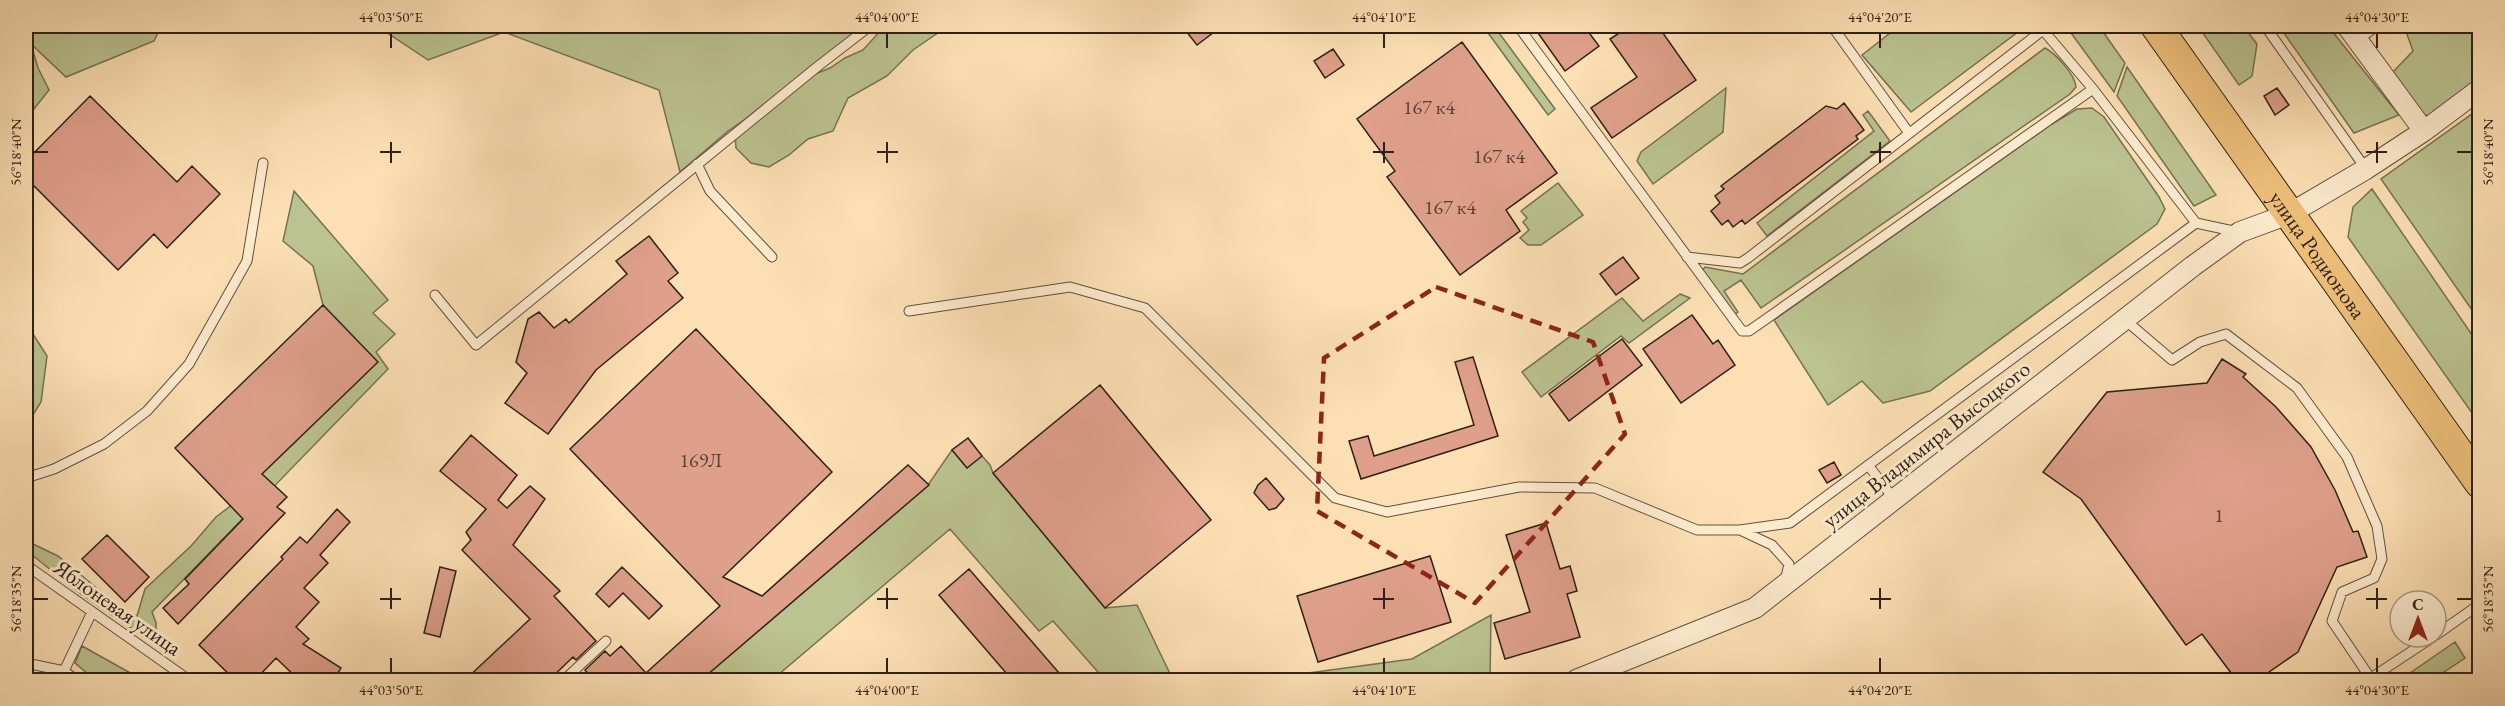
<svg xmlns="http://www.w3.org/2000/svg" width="2505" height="706" font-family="'EB Garamond',serif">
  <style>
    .green { fill: #bbc390; stroke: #747254; stroke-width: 1.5 }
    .building { fill: #dfa08b; stroke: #2d2017; stroke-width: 1.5 }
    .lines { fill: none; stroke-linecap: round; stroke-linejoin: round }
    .service-casing { stroke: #61503e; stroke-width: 11 }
    .minor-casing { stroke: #61503e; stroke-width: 22 }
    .primary-casing { stroke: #2d2017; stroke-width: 32 }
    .service { stroke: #fdebce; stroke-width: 9 }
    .minor { stroke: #fdebce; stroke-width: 20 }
    .primary { stroke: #eec07a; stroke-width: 30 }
    .marked { fill: none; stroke: #8f2418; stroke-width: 4.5; stroke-dasharray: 12 8; stroke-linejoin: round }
    .ticks { fill: none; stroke: #2d2017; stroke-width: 2 }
    .labels { text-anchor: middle; stroke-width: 6; stroke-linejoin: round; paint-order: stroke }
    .number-label { font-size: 20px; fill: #5a4034 }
    .street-label { font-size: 22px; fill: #2d2017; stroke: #fdebce }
    .neatline { fill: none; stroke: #2d2017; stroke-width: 2 }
    .ticks-label { font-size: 15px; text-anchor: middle; fill: #2d2017 }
  </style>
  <rect width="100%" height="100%" fill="#fce0b4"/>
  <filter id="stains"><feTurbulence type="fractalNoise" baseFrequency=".00333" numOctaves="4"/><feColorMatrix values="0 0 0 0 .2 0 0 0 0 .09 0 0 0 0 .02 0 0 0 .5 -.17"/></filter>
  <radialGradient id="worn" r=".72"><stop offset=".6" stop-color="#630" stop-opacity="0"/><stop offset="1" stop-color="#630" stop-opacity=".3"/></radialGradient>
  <path class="green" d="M26,26H161L154,41L66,77L31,44L38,68L49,90L26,119Z
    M377,26H866L810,76L830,68L845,58L863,50L882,29L889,26H948L913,50L887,76L848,98L833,131L808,139L789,155L769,167L751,163L736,148L735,134L750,116L728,131L680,172L659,90L504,32L428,60Z
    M1483,26H1494L1555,109L1548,115Z
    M1899,26H2026L1911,112L1862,55Z
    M2066,26H2099L2125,63L2114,92Z
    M2198,26H2243L2257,44L2252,76L2239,85Z
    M2279,26H2328L2399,115L2354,133Z
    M2404,26H2479V82L2443,112L2423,116L2392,73L2413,51Z
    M2045,48C2056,54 2075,74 2076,87L2070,94L1761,308L1741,280L1724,291L1738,312L1733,316L1702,271L1705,267L1743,274Z
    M2127,67L2216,195L2194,206L2117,96Z
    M1726,88L1723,132L1653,184L1637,161L1641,152Z
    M2092,108L2104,117L2159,197L2165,209L2157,224L1930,391L1883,403L1862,381L1828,405L1774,320L2052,124L2077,109Z
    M2479,109V320L2381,179Z
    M1868,111L1890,141L1767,236L1757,223L1874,131L1863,115Z
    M1558,183L1583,215L1541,245H1528L1520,238L1529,230L1523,222L1527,218L1521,211Z
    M2372,189L2479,345V423L2348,237L2353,207Z
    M294,191L388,300L373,313L395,334L376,352L388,369L152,612L156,623V636L144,637L78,592L26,550V538L33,544L58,556L100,591L113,608L137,616L145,589L191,546L216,517L237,501L323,305L313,266L283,241Z
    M1680,294L1690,298L1629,343L1621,336L1541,397L1522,372L1622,298L1643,321Z
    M26,323L47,356L41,402L26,426Z
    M952,450L967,468L982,456L990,465L993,473L1105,608L1137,605L1173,680H1105L1053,621L1039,631L950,529L772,680H700L928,485Z
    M1491,615L1490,678L1480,680H1188L1301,674L1412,659Z
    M2455,642L2465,658L2432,680H2400Z
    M82,646L143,680H95L75,663Z"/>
  <path class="building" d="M1182,26H1222L1197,45Z
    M1533,26H1584L1599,46L1565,71Z
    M1630,26H1658L1696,80L1612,138L1591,108L1637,77L1610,39Z
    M1462,42L1557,173L1506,210L1520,231L1460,275L1387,177L1395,171L1357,119Z
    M1333,49L1344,65L1325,78L1314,61Z
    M2277,88L2289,105L2275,115L2264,96Z
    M90,96L177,182L192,166L220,194L167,248L154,234L118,270L26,178V161Z
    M1844,103L1864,130L1856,136L1858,139L1745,224L1742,220L1733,227L1728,220L1722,225L1711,211L1720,203L1715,196L1724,189L1721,186L1826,106L1837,109Z
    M649,236L678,273L668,281L683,298L596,370L548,434L505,403L527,373L516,362L528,319L539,312L554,328L566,319L569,323L627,274L616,261Z
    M1623,257L1639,278L1616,295L1600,274Z
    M323,305L378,362L262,474L287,497L277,507L285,513L178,624L163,608L189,584L185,579L243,519L175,448Z
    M1692,315L1713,344L1718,340L1735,365L1681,403L1643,349Z
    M696,329L832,472L723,577L762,596L908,465L929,485L700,681H594L585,670L605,651L610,656L621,646L646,673L720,606L570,449Z
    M1622,339L1642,365L1569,421L1549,394Z
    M1473,357L1498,436L1361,479L1349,441L1368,436L1374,456L1474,425L1455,362Z
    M2222,359L2246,374L2243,377L2276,407L2311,447L2335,490L2353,532L2358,531L2367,557L2337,567L2298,652L2256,681H2237L2202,634L2186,645L2081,499L2043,472L2107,392L2207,383Z
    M1100,385L1211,520L1105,608L993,473Z
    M471,435L517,475L498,500L507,508L530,486L545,499L513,545L560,591L554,596L596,641L576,660L573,657L548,681H464L530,619L462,550L471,540L466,532L486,509L440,471Z
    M968,438L982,456L967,468L952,450Z
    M1834,462L1841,475L1827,483L1819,470Z
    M1266,478L1284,499L1276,508L1269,510L1254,493L1258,485Z
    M337,509L350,522L320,555L328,563L304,588L319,602L296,627L309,639L303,644L341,668L333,681H300L276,658L254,681H236L199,645L283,559L281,557L300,537L307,543Z
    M1546,523L1560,569L1570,566L1577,591L1567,594L1580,637L1505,659L1494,623L1530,612L1506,535Z
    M107,535L149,577L125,602L82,559Z
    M1430,556L1451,622L1318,662L1297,596Z
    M440,567L456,571L440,637L424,633Z
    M622,567L662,606L649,619L623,593L609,607L596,594Z
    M969,569L1066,681H1013L939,595Z"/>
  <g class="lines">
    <defs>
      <path id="service" d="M1518,26L1742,331H1749L2093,89L2196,223
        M1832,26L1909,133
        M2265,26L2366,169
        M2357,40L2377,26
        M697,164L710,191L772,257
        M1687,257L1740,263L1748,258L2043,30L2093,89
        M435,295L476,345L817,67L870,26
        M909,311L1070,287L1145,308L1335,498L1387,512L1519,487L1595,488L1697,530H1740L1790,523L2196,223L2238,232
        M2124,319L2172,360L2200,342L2226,334L2297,388L2347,457L2377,526L2382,559L2374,578L2342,592L2332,621L2371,679
        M1868,465L1894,499
        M26,478L54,469L104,444L147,411L189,364L247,261L263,163
        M1740,530L1772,545L1789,564L1785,581
        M26,565L189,680
        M2436,635L2480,604
        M26,663L64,671L92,612
        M64,671L76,680
        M564,680L606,641
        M2368,680L2433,637"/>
      <path id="minor" d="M2347,26L2424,131
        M1576,680L1755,608L2193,266L2240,232L2289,214L2366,169L2424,131L2480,89"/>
      <g id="primary">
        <path id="s1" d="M2156,26L2480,483"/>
      </g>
    </defs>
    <use href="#service" class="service-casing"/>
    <use href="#minor" class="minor-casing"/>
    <use href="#primary" class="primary-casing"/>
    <use href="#service" class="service"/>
    <use href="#minor" class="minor"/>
    <use href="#primary" class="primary"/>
  </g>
  <path class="marked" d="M1436,287L1593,342L1625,434L1475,603L1317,511L1324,358Z"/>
  <path class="ticks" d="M391,33V48M887,33V48M1384,33V48M1880,33V48M2377,33V48M391,142V163M887,142V163M1384,142V163M1880,142V163M2377,142V163M33,152H48M380,152H401M877,152H898M1373,152H1394M1870,152H1891M2366,152H2387M2457,152H2472M391,588V609M887,588V609M1384,588V609M1880,588V609M2377,588V609M33,599H48M380,599H401M877,599H898M1373,599H1394M1870,599H1891M2366,599H2387M2457,599H2472M391,658V673M887,658V673M1384,658V673M1880,658V673M2377,658V673"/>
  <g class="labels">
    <g class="number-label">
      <text x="1429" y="114">167 к4</text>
      <text x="1499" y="163">167 к4</text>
      <text x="1450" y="214">167 к4</text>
      <text x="701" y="467">169Л</text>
      <text x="2219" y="522">1</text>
    </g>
    <g class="street-label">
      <text dy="8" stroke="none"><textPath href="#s1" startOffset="280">улица Родионова</textPath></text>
      <text transform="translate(1926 444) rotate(-38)" y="8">улица Владимира Высоцкого</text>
      <text transform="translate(118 607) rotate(35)" y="8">Яблоневая улица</text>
    </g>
  </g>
  <rect width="2505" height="706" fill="none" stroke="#fce0b4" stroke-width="66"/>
  <g transform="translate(2418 619)"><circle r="28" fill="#fdebce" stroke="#aa9a85" stroke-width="1.5"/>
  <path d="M0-4.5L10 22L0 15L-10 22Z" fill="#8f2418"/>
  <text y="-9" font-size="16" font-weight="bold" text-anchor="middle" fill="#2d2017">С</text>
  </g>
  <rect x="33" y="33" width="2439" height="640" class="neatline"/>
  <g class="ticks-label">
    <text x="391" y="22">44°03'50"E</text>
    <text x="887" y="22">44°04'00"E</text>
    <text x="1384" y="22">44°04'10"E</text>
    <text x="1880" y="22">44°04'20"E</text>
    <text x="2377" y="22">44°04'30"E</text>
    <text transform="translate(16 152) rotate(-90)" y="5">56°18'40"N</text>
    <text transform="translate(2488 152) rotate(-90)" y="5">56°18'40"N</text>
    <text transform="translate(16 599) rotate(-90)" y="5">56°18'35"N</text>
    <text transform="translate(2488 599) rotate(-90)" y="5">56°18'35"N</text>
    <text x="391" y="695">44°03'50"E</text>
    <text x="887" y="695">44°04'00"E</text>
    <text x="1384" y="695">44°04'10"E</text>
    <text x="1880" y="695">44°04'20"E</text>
    <text x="2377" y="695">44°04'30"E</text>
  </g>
  <rect width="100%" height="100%" filter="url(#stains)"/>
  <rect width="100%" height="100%" fill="url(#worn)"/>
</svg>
